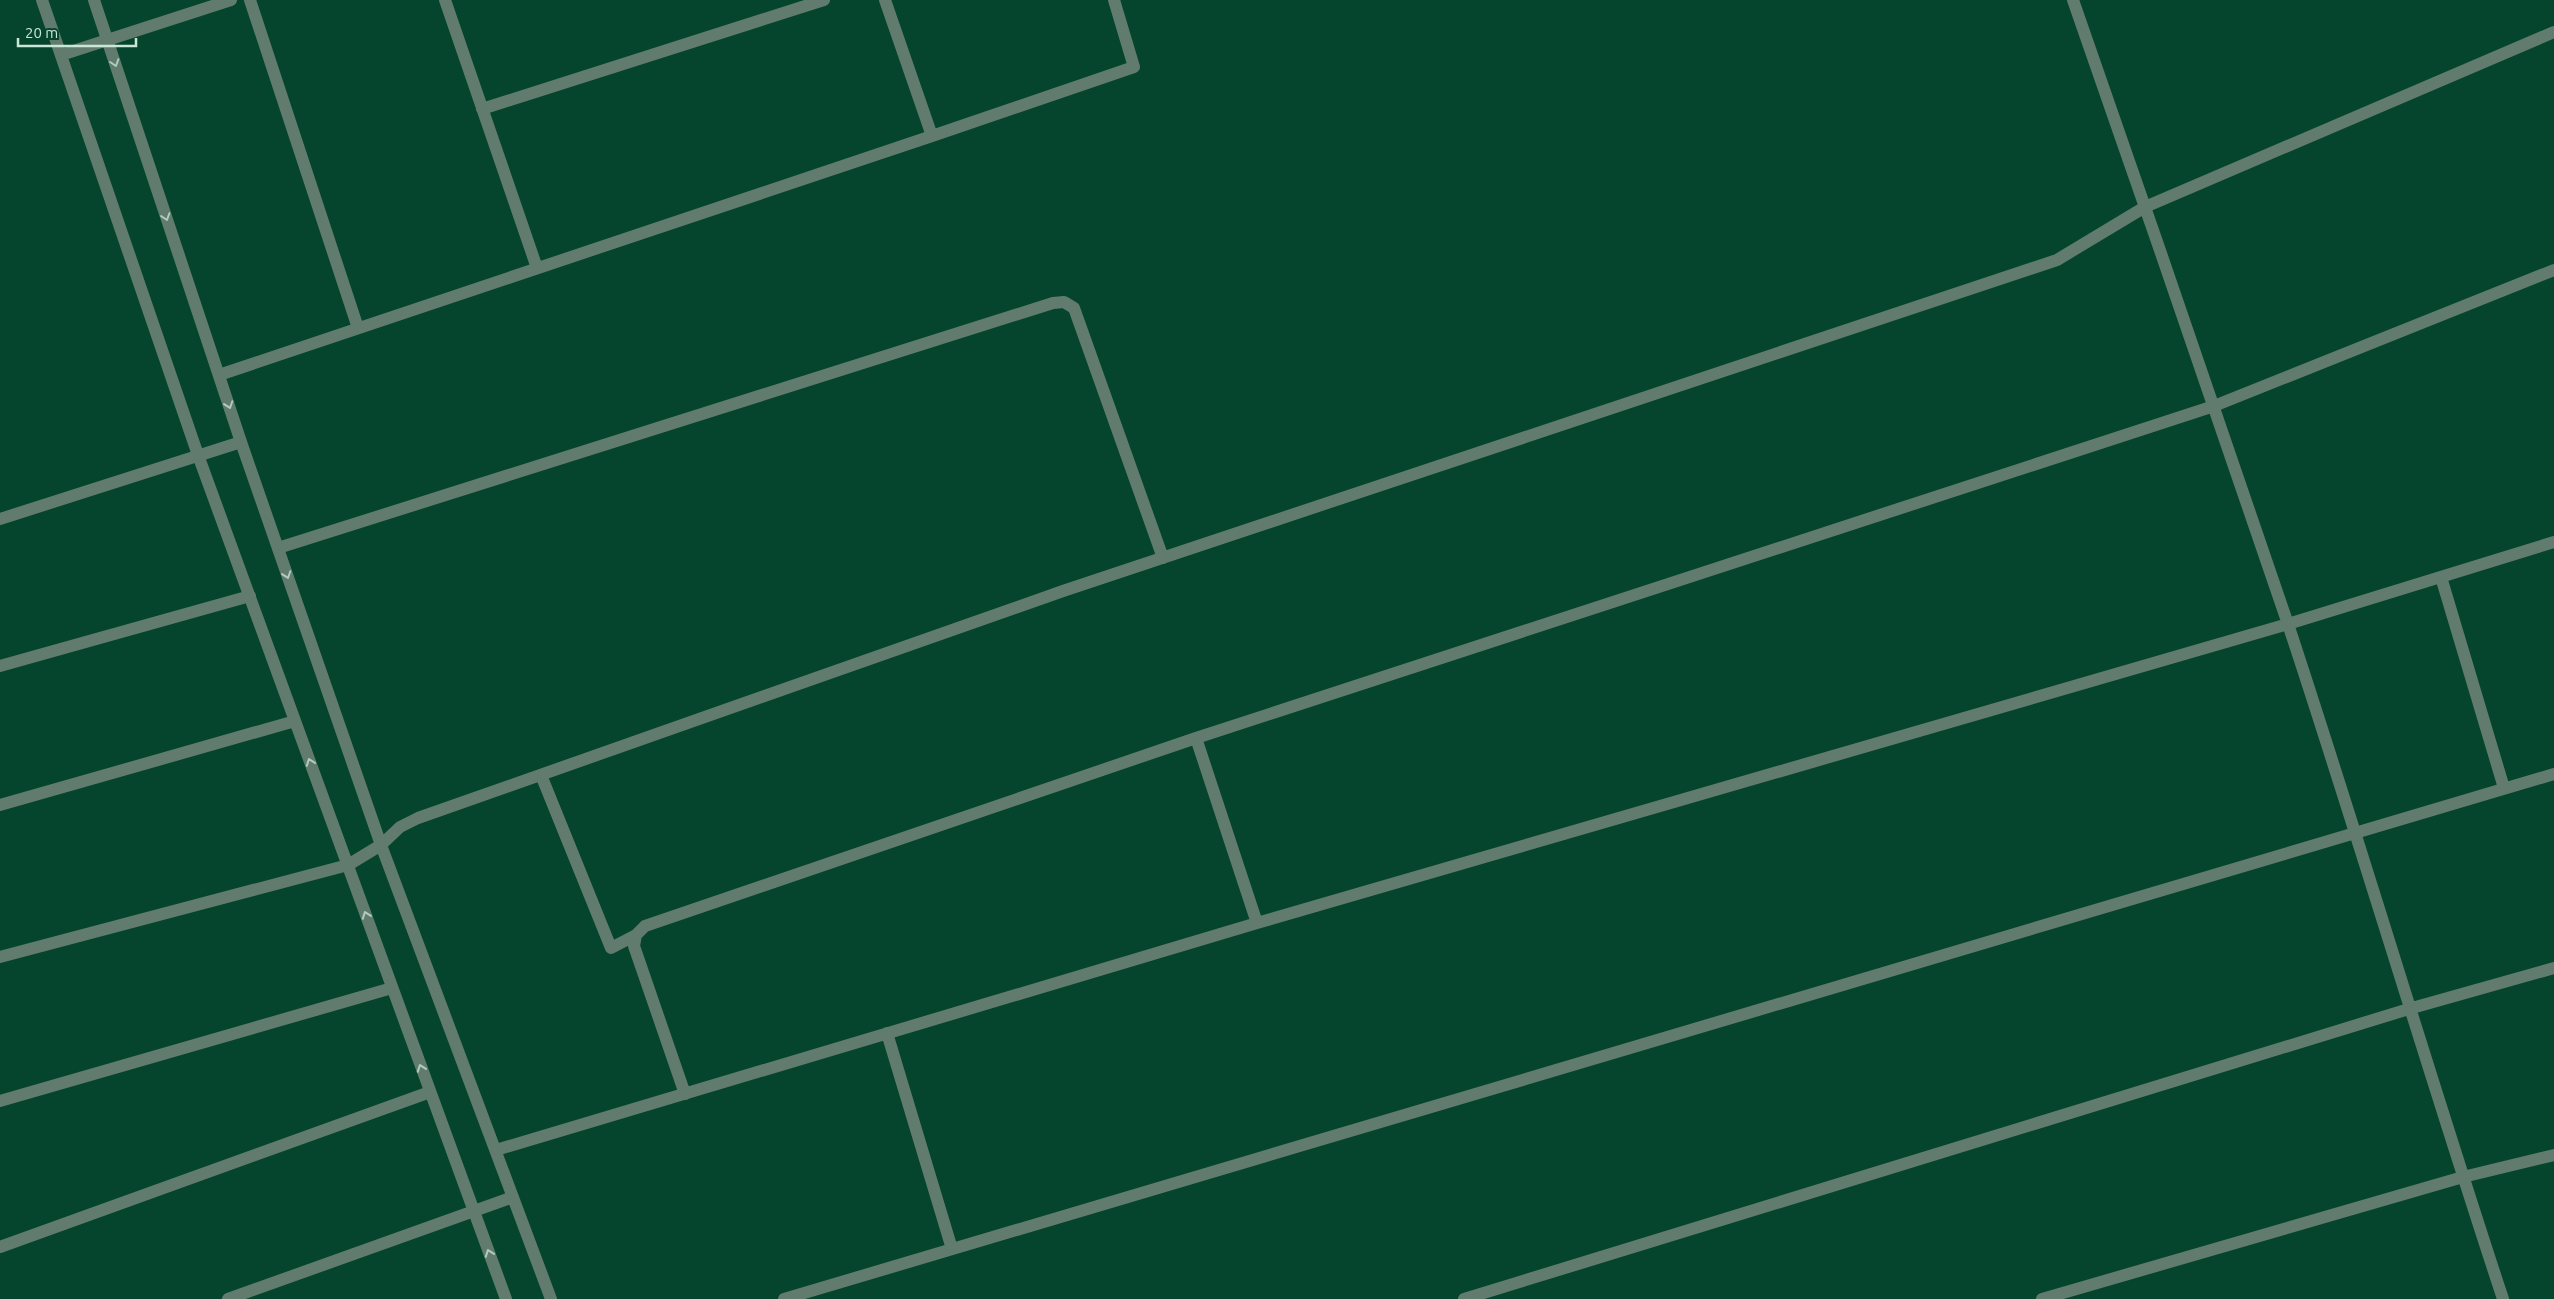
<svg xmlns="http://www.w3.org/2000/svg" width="2554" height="1299" font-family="Ubuntu,sans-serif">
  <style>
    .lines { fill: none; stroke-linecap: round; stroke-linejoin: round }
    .minor { stroke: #617c6e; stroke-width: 12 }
    .oneway { stroke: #b0ccbd }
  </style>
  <rect width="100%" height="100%" fill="#05442d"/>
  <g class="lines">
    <path class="minor" d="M42,0L198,455L506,1299
      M94,0L241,442L381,845L551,1299
      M250,0L358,328
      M445,0L537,268
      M2073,0C2145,208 2218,415 2288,624C2362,848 2429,1075 2503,1299
      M61,55L231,0
      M482,109L824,0
      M932,136L1134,67L1114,0
      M219,375L932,136L885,0
      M0,519L241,442
      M278,548L1053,303L1064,302L1074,308L1163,558
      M2441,577L2504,788
      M0,666L250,596
      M541,775L611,948L636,935
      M0,805L295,721
      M1257,923L1196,738L2214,406L2554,270
      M0,957L348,865L381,845L400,827L418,818L1063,591L2057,260L2145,207L2554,32
      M887,1033L952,1249
      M685,1094L634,946L636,935L645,926L1196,738
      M0,1101L392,988
      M496,1150L1257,923L2288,624L2554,542
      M0,1247L430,1092
      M228,1299L513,1197
      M784,1299L2554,774
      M1464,1299L2412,1008L2554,968
      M2042,1299L2463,1177L2554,1155"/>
  </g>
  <defs><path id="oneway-chevron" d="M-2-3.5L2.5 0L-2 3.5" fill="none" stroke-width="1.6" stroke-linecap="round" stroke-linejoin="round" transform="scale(1.25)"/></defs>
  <g class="oneway">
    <use href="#oneway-chevron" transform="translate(115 63) rotate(72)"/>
    <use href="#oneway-chevron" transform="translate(166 217) rotate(72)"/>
    <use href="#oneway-chevron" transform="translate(229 405) rotate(71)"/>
    <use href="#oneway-chevron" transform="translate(287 575) rotate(71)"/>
    <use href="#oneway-chevron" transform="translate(310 762) rotate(-110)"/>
    <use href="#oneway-chevron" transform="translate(366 915) rotate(-110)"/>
    <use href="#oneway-chevron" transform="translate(421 1068) rotate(-110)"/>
    <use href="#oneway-chevron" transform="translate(489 1253) rotate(-110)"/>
  </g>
  <path d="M18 38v8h118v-8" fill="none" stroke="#cae6d7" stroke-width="2.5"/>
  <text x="25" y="38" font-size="15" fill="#cae6d7" stroke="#05442d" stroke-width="4" paint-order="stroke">20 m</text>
</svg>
